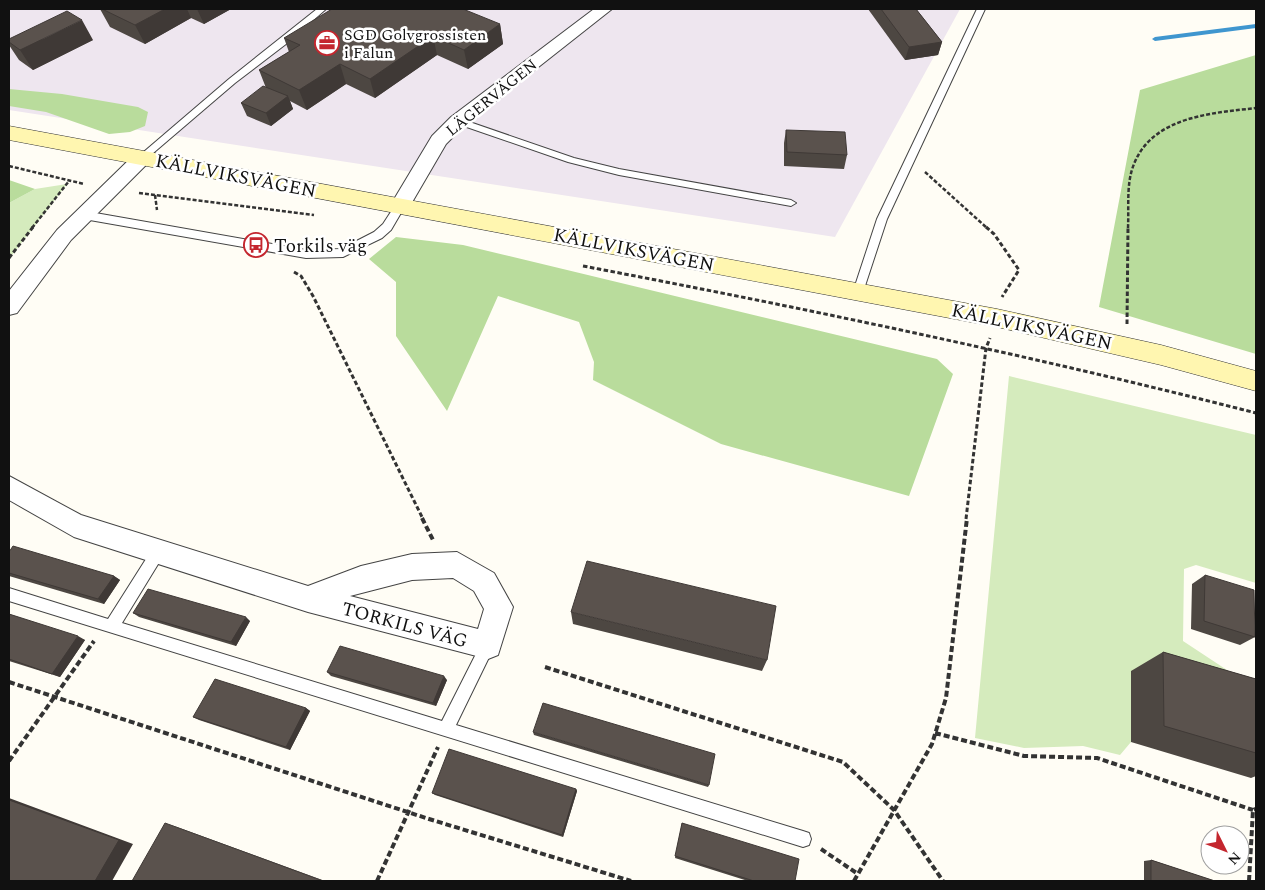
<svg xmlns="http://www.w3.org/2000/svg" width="1265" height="890" font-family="Spectral,serif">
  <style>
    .industrial { fill: #eee6ef }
    .green { fill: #d5ebbd }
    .forest { fill: #b9dc9c }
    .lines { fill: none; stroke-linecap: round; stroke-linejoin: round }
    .stream { fill: #3f96cf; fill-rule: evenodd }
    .lane-casing { stroke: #444; stroke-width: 2 }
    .street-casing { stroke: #444; stroke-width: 2 }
    .secondary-casing { stroke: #333; stroke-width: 1 }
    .path-far2 { stroke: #333; stroke-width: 2.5; stroke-dasharray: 4 2; stroke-linecap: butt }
    .path-far1 { stroke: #333; stroke-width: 3; stroke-dasharray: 4.5 2.5; stroke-linecap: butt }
    .path { stroke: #333; stroke-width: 4; stroke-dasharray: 6 3; stroke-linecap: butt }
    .lane { fill: #fff; fill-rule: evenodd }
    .street { fill: #fff; fill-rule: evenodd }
    .secondary { fill: #fff6b0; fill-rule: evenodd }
    .wall { fill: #4d4742 }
    .shaded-wall { fill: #3f3936 }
    .building { fill: #5a524d; stroke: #3f3936 }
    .labels { text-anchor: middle; stroke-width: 5; stroke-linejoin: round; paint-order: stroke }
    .far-poi-label { font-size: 16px; fill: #111; stroke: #fff; text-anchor: start }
    .far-street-label { font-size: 16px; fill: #111; stroke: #fff }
    .street-label { font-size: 19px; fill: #111; stroke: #fff }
    .poi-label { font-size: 19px; fill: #111; stroke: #fff; text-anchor: start }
  </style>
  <rect width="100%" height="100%" fill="#fffdf5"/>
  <path class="industrial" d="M9,9H960L835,237L9,110Z"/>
  <path class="green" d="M67,184L9,259V203L35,189Z
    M1009,376L1256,435V583L1196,565L1184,569L1183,641L1230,672H1131V742L1120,755L1083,746L1024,748L975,738Z"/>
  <path class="forest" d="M1256,55V354L1099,307L1140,90Z
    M9,89L62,94L138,107L148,112L145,126L130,132L109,134L46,112L9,106Z
    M9,180L35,189L9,203Z
    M396,237L463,245L937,359L953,374L909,496L721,444L593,380L594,362L579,322L498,296L447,411L396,336V282L369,259Z"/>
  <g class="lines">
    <path class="stream" d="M1256,24V28L1155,41L1152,39L1155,37Z"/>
    <defs>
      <path id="lane" d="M317,9H326L286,44L235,83L145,160H139V156L229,79Z
        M977,9H985L887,219L863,292L862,295H854L853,292L877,219Z
        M458,118L574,158L619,169L791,200L796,203L791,206L619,175L568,162L455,123L453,121Z
        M400,203L405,206L391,230L382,238L343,257L306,258L84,219L79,215L84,211L306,250L341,249L374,232L383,224L396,204Z
        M158,546L163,548L165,552L163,556L122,623L442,721L483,640L488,638L493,640L495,645L456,725L803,831L809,833L811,839L809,845L803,847L9,601V588L108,619L153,548Z"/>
      <path id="street" d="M594,9H612L465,125L446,144L407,211L400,213L393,211L390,206L432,136L451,117Z
        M142,152L149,154L152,158L149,162L71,240L17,313L9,315V291L57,230L135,154Z
        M9,476L81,515L308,586L361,566L412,554L457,552L494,573L513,607L498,655L488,659L308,612L74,537L9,500ZM453,578L474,591L484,609L478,629L350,596L412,580Z"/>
      <path id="secondary" d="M9,126L997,309L1161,345L1256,371V391L1161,365L997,327L9,140Z"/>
    </defs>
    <use href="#lane" class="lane-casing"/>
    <use href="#street" class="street-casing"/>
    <use href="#secondary" class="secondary-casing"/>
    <path class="path-far2" d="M9,166L84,184
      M925,172L987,228
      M139,193L314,215
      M155,195L157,210
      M32,228L69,181
      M1128,228C1129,207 1126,183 1134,164C1153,116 1213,113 1256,108"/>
    <path class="path-far1" d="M986,227L994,234L1019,270L1002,297
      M9,258L33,227
      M583,266C809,309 1033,356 1256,413
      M294,272L301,276L313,296L423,519
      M1127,324L1128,227
      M966,519L986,348L990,338"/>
    <path class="path" d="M422,518L433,540
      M545,667L843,762L894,810L943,881
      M9,682L429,819L631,881
      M935,733L1024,756L1097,758L1253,810
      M9,761L94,641
      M821,849L858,874
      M377,881L438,747
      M854,881L932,744L946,698L967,518
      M1249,881L1253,810L1256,809"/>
    <use href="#lane" class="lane"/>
    <use href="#street" class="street"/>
    <use href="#secondary" class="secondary"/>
  </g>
  <path class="wall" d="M100,9H231L204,24L191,18L145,44L110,27Z
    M868,9H916L942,42L938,55L905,60Z
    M500,24L503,44L468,69L437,55L375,98L346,84L307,110L290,101L293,109L271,126L247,116L241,103L266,88L259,70L289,52L284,38Z
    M9,39L93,40L33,70L19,60L9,45Z
    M786,130L847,155L844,169L784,166V143Z
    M9,552L114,576L120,580L104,604L9,576Z
    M1205,575L1255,637L1240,645L1191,629L1192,584Z
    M571,612L767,660L762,671L573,624Z
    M133,613L250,621L236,646L139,617Z
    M9,614L85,640L60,677L9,661Z
    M1163,652L1256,679V776L1251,778L1131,742V671Z
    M327,672L447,680L436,706L331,676Z
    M306,708L310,711L290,750L199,720L193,717Z
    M533,732L709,785L708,787L534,735Z
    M576,789L577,791L563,837L435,795L432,793Z
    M682,823L795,881H748L675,858Z
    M1151,860L1215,881H1144V861Z"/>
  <path class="shaded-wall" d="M165,9H187L191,18L145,44L135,25Z
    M197,9H231L204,24Z
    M82,20L93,40L33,70L20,50Z
    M500,24L503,44L468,69L464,50Z
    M433,36L437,55L375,98L370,79Z
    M942,42L938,55L905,60L909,47Z
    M340,64L346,84L307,110L299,90Z
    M288,96L293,109L271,126L266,113Z
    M114,576L120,580L104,604L98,599Z
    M246,617L250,621L236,646L231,642Z
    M78,636L85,640L60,677L52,674Z
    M444,676L447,680L436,706L433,703Z
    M306,708L310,711L290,750L286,747Z
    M576,789L577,791L563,837L562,835Z
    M9,798L133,844L112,881H95L9,800Z
    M165,823L177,827L325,881H323Z"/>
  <path class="building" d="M102,9H165L135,25Z
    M332,9H463L500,24L464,50L433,36L370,79L340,64L299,90L259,70L300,45L284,38Z
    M881,9H916L942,42L909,47Z
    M67,11L82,20L20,50L9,42V39Z
    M263,86L288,96L266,113L241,103Z
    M786,130L845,132L847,155L787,152Z
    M13,546L114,576L98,599L9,573V552Z
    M587,561L776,606L767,660L571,612Z
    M1205,575L1254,590L1255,637L1204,621Z
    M148,589L246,617L231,642L133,613Z
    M9,614L78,636L52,674L9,659Z
    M340,646L444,676L433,703L327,672Z
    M1163,652L1256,679V753L1164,726Z
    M215,679L306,708L286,747L193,717Z
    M543,703L715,754L709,785L533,732Z
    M449,749L576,789L562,835L432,793Z
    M9,800L119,840L95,881H9Z
    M165,823L323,881H132Z
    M682,823L799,859L795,881H754L675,856Z
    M1151,860L1215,881H1151Z"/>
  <defs>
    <symbol id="office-ring" viewBox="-11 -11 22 22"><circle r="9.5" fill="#fff" stroke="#c4262e" stroke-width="1.5"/><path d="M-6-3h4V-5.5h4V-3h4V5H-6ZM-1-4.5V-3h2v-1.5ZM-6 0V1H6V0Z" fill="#c4262e"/></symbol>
    <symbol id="bus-ring" viewBox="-11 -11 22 22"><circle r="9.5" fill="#fff" stroke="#c4262e" stroke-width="1.5"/><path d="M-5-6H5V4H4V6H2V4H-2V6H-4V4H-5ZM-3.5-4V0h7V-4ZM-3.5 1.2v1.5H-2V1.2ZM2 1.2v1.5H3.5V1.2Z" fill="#c4262e"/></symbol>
  </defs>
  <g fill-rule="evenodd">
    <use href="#office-ring" x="313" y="29" width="28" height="28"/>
    <use href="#bus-ring" x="242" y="231" width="28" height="28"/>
  </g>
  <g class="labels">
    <g class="far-poi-label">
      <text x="344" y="40">SGD Golvgrossisten<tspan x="344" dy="18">i Falun</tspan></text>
    </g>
    <g class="far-street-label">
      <text transform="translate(491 97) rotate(-39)" y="6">LÄGERVÄGEN</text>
    </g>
    <g class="street-label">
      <text transform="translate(236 175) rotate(11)" y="7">KÄLLVIKSVÄGEN</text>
      <text transform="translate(634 249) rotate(11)" y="7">KÄLLVIKSVÄGEN</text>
      <text transform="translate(1032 326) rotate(12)" y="7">KÄLLVIKSVÄGEN</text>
      <text transform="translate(405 624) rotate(15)" y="7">TORKILS VÄG</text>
    </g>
    <g class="poi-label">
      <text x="274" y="252">Torkils väg</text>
    </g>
  </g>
  <rect width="1265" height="890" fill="none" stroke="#111111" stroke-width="20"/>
  <g transform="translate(1225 850) rotate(132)"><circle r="24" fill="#ffffff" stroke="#a0a0a0"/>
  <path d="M0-4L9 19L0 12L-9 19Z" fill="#c4262e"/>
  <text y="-8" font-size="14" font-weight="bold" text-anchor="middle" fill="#111111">N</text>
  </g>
</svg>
